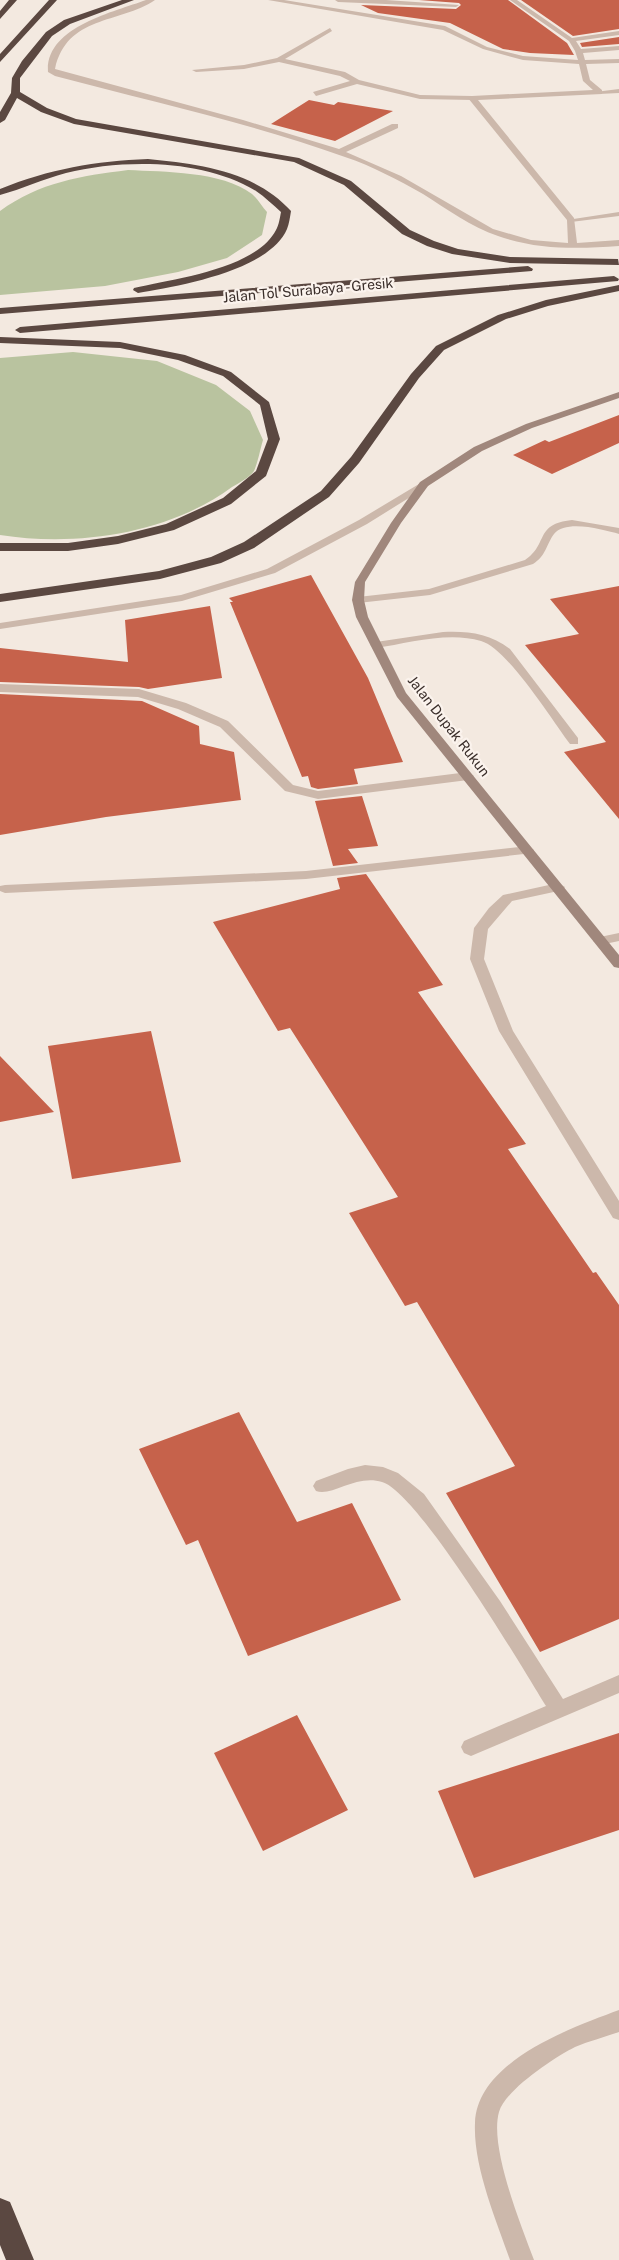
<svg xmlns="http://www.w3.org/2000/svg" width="619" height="2260" font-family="'Public Sans',sans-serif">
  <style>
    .green { fill: #b9c39f }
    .building { fill: #c6624b }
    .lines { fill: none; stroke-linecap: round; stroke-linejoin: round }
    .lane { fill: #ccb8ab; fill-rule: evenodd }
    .street { fill: #ccb8ab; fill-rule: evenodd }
    .secondary { fill: #a0877c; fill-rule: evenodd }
    .highway { fill: #5b4841; fill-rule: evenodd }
    .labels { text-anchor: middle; stroke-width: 4.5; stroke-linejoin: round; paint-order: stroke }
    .far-street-label { font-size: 14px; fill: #3a2e2a; stroke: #fbf3ed }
  </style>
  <rect width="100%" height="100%" fill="#f3e9e0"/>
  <path class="green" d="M128,170C164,172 222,171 252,194C258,199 262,207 267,212L262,235L227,258L178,272L105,286L0,295V211C40,182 81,176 128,170Z
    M73,352L157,361L216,385L250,411L263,440C260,450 258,462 254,471C250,477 239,483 232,487C168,534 77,547 0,535V358Z"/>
  <path class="building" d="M419,0H508L567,43L574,55L530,53L503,49L450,23L378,13L361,5L456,9L461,5L459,3Z
    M521,0H619V29L573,36Z
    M619,37V44L582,47L580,43Z
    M309,100L334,105L338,102L393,111L335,141L271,124Z
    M619,415V443L552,474L513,455L545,440L549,442Z
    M311,575L368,678L403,762L354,769L358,784L318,789L311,787L308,776L302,777L230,602H233L229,598Z
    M619,586V819L564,752L606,742L525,645L579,634L550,599Z
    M210,606L222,678L148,689L139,687L0,682V648L128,662L125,620Z
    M0,694L142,701L199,726L200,744L234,752L241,800L106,817L0,835Z
    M362,796L378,846L348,849L358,863L333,866L315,801Z
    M366,874L443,985L418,992L526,1144L508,1149L593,1273L596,1272L619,1305V1619L540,1652L446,1493L515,1466L417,1302L405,1306L349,1213L398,1197L290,1028L278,1031L213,922L340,889L337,878Z
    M151,1031L181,1162L72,1179L48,1046Z
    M0,1056L54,1112L0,1122Z
    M239,1412L297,1522L352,1503L401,1600L248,1656L198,1540L186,1545L139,1449Z
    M297,1715L348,1810L263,1851L214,1753Z
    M619,1733V1830L474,1878L438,1791Z"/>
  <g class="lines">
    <path class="lane" d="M330,28L332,31L285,59L345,72L359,80L420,95L472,96L476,98L472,100L420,99L357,84L316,96L313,92L350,81L340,76L279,62L244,69L196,72L192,70L244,65L277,58Z
      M619,89V93L599,94L595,92Z
      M619,212V216L571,222L567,220Z
      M424,481L429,484L428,486L367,524L275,573L182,601L0,629V623L181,595L267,569L359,520Z
      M572,520L619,528V534C604,530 566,519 554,534C546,545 546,556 533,564L430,595L358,603L352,600L358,597L429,589L525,560C549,544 534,524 572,520Z
      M443,632C468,631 489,633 510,649L578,738V744H570C552,720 507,648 481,641C449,631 408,643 376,648L370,645L376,642Z
      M0,684L139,689L186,703L228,721L293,785L318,791L468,772L474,776L468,780L318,799L285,791L220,727L178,709L138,697L0,692Z
      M528,846L534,850L533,853L306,879L5,893L0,891V886L5,885L306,871Z
      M558,883L565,887L563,890L512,901L488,929L484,959L513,1031L619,1201V1220L613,1218L499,1031L470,959L474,928L489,908L503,895Z
      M619,933V941L600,945L593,941L595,938Z
      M365,1465L383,1467L398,1473L424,1494L500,1601L563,1699L619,1675V1693L478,1753L471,1756L464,1753L461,1747L464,1741L546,1706C522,1667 418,1492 382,1482C356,1474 332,1497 316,1491L313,1486L316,1481L348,1469Z
      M619,2010V2032C605,2037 589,2041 575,2047C555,2057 505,2090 499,2112C489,2147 521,2225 534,2260H510C496,2220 473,2166 475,2123C477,2061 571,2028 619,2010Z"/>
    <path class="street" d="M146,0H155C119,24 67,15 55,69L243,120L339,149L392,124H398V128L346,152L401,176L493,229L531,240L568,243L567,220L468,98L472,96L593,90L583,81L579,64L523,60L483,49L443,30L268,0H284L445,26L487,47L523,56L578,60L575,51L569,41L510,0H517L572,38L619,31V35L576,41L581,49L619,46V50L583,53L585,60L619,59V63L586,64L590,80L602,90V94L478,100L574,218L577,243L619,240V246C578,249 538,250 498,236C471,227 447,209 423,194C398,180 372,166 345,157C251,123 152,102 55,76L48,72C45,27 114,12 146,0Z
      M335,0H386L459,5L456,7L338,2Z"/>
    <path class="secondary" d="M619,392V398L532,428L482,451L428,486L401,523L365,582L364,600L368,617L406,693L619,955V968L614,967L397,697L356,617L352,600L355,582L391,523L420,482L474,447L526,424Z"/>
    <path class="highway" d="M9,0H17L0,19V11Z
      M49,0H57L0,62V54Z
      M122,0H134L70,24L52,36L20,78V92L47,108L76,119L299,158L351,181L410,230L434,241L458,249L510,257L618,259L619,265L510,263L452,254L427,246L402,234L344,185L294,162L74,124L41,112L17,98L5,120L0,123V112L11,93L12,78L22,61L46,32L64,20Z
      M148,159C199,164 255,171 291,211C290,217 289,224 287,229C269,271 178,286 138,293L133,290L134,288C173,279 256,269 276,230C279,225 280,217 281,212C273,205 265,197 256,191C203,159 124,159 66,173C43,179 22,189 0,195V189C49,169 96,161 148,159Z
      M528,266L533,269L532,271L0,314V308Z
      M614,276L619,279L618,281L20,333L15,330L20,327Z
      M619,285V291L548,306L506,319L444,350L419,378L359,463L329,497L254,548L221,563L160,579L0,602V594L159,571L211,557L244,542L321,491L351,457L411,374L436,346L498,315L546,300Z
      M0,337L120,342L185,355L231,372L269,402L280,439L266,476L231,504L174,530L118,544L68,551H0V543H68L118,536L166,524L223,498L256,471L268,439L260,405L223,376L178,360L120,348L0,343Z
      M0,2198L10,2202L34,2260H6L0,2245Z"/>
  </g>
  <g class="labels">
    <g class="far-street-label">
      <text transform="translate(308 290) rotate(-5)" y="5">Jalan Tol Surabaya - Gresik</text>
      <text transform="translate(449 726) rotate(52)" y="5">Jalan Dupak Rukun</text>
    </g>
  </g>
</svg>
